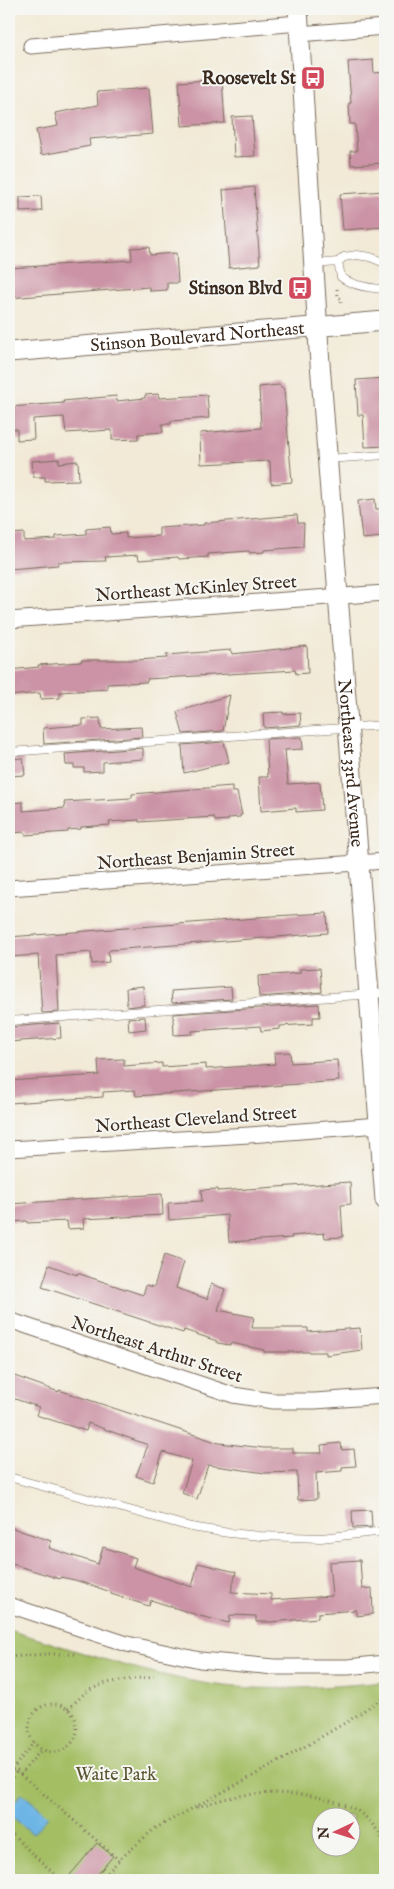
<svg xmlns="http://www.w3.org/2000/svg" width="394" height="1889" font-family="'IM FELL English',serif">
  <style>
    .green { fill: #a3be64; stroke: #6f7441; fill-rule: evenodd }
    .water { fill: #6db5e5; stroke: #547082 }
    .building { fill: #cb93a5 }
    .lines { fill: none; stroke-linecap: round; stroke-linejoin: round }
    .service-casing { stroke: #7b6d5f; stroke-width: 9 }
    .minor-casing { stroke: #7b6d5f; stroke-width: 17 }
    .tertiary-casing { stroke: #7b6d5f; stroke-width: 21 }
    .path { stroke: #7b6d5f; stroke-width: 3; stroke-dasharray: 1 4; stroke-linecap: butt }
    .service { stroke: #fff; stroke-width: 8 }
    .minor { stroke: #fff; stroke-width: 15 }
    .tertiary { stroke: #fff; stroke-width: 19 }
    .labels { text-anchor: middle; stroke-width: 4; stroke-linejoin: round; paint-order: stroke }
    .poi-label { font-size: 18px; font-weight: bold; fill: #3b2a1e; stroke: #f6f6f2; text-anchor: end }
    .street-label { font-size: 18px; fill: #3b2a1e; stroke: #f6f6f2 }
    .park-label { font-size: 18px; fill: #5a5633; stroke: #f6f6f2 }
  </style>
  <rect width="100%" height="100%" fill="#f6f6f2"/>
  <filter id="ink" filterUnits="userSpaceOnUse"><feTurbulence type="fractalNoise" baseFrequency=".02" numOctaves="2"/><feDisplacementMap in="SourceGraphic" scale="10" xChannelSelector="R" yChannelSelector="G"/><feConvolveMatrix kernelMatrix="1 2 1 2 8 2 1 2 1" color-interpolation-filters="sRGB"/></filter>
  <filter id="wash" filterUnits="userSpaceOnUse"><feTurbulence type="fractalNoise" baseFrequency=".0096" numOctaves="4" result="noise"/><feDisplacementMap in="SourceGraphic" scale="20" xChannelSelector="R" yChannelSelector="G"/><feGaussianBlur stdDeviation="1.12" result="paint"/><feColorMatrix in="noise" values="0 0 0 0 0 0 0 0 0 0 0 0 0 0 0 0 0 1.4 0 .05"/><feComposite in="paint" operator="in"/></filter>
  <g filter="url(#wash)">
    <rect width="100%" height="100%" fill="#f2ead7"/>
    <path class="green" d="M9,1630C73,1649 136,1672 203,1683C263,1693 325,1687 385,1682V1880H9ZM322,1816H352V1846H322Z"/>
    <path class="water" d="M22,1793L48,1816L33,1834L9,1814V1809Z"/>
    <g id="blocks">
      <path class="building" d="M373,60L374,73L385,72V86H383L385,163L351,165L350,151H357L355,124H350L349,103H351L348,62Z
        M222,79L225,123L182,126L179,82Z
        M149,88L153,134L89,139L90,146L41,155L36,130L58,126L55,113L98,105L97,92Z
        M252,116L255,156L234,157L232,117Z
        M254,187L260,265L229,268L223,190Z
        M385,191V227L343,230L340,194Z
        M41,196L42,211L20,212V197Z
        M149,247L150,255L176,253L178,283H167V290L150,291L149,287L9,298V268L132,260L131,248Z
        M385,378V446L365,447L363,415H358L356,380Z
        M279,385L284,389L292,482L271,484L270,461L201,464L200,433L261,428L259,387Z
        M158,394L159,398L207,395L209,418L171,421V424H162L163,432L138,434V439L112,440V430L66,433L64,417L33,419L34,439L17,440V429H9V407L64,403L63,401L116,396L117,401L145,398V395Z
        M59,459V463L78,461L79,480L45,481V477H33L32,461Z
        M375,499L376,509H381L383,537L362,539L358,501Z
        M297,515L298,523H304L303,547L264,550V552L250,553L249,551L208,554V557L179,559L178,557L139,560L138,555L105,557L106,561L58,562V565L9,569V534L24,533V541L56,539V536L86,534V529L110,527L111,534L126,533V538L159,536V528L204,525V523Z
        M307,646L308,673L296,674L295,670L147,679V682L107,684V689L60,692V698L41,699L40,693L9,696V670L39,667L38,665L81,662V660H136L167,658L166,655L231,650L232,654Z
        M230,695L223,731L183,734L177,712Z
        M283,712V714L300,713L301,725L264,728L263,713Z
        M100,718L101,729L141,727L142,737L44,744L43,728L83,725V719Z
        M302,737L303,749L285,750L288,784L320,782L322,810L296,812V808L261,811L259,777H268L266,739Z
        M224,742L229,762L184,773L182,745Z
        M143,748V759L103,762V771L84,772V768H74V765H66L65,754Z
        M23,758L25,775L9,776V759Z
        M232,786V792H237L242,815H240V817L229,818V820L215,821L214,817L139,822V820L109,822L110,825L81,827V829L68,830V832L25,835V832L11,833L9,803L23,802V811L65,808L64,802L132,798V794Z
        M327,913L328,933L110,950L108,952L109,962L92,964L91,952L56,955L59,1012L42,1013L38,955L9,957V937L256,918V917Z
        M320,968L322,992L259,997L258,976L300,973V969Z
        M143,986L144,1005L127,1007L126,988Z
        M231,987L232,999L172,1003L171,991Z
        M319,1004L320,1017H313V1024L280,1026V1029L261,1031L260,1026L192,1031L193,1034L174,1035L173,1014Z
        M145,1017L146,1029L129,1031L128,1018Z
        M60,1023L61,1038L9,1042V1027Z
        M290,1052L291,1063L337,1060L339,1081L136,1096L135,1090L103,1092V1097L9,1103V1081L99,1075L98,1060L124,1059V1066L162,1063V1067L206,1064V1069L275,1064L274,1053Z
        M350,1182L351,1204L341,1205L343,1237L325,1238L324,1233L291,1236L292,1238L229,1242L227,1215L169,1220L168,1203L202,1201L201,1190L218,1189V1191Z
        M162,1194L163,1215L83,1219L84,1228L68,1229L67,1221L27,1223V1221L9,1222V1204Z
        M164,1255L184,1262L176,1288L207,1299L211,1284L225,1289L218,1310L254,1317L252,1328H308V1332L360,1328L362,1350L326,1355V1352H264V1350L231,1343L230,1345L217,1343V1341L184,1330L183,1333L42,1287L49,1265L77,1275V1273L143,1295L146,1285L154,1287Z
        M9,1374L59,1392V1390L219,1443L264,1448H293V1453H322L321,1445L341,1443L342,1450L354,1449L356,1466L342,1467V1471L316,1473L317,1499L298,1500L297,1472L265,1473L208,1465L197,1499L182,1493L192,1461L163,1452L153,1482L136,1476L148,1445L88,1423L86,1431L36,1415L39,1407L9,1397Z
        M371,1510L372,1527L353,1528L352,1511Z
        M9,1527L51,1541L49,1548L98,1564L103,1547L136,1558L133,1567L192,1587L198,1563L236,1572L231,1592L271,1594V1600L332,1596L329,1562L360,1560L362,1589L372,1588L373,1614L356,1616V1610L318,1613V1618L270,1622H256V1616L230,1615L229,1623L200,1616L151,1600L149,1606L111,1594V1592L75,1580L60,1577V1579L9,1563Z
        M97,1843L113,1856L93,1880H66Z"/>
    </g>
  </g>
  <g filter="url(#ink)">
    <use href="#blocks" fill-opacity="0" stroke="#7b6d5f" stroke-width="1"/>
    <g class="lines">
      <defs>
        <path id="service" d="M338,262L341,277C352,286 369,288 383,289L385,287
          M314,264L338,262L344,257L357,255L370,257L385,263
          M327,459L385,455
          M9,752L385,725
          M9,1021L385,993
          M9,1477L191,1527L229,1533L260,1536L321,1538L385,1531"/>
        <path id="minor" d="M299,34L385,27
          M31,46L299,23
          M9,620L385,593
          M9,888L385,861
          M9,1149L249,1135L379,1125L385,1126
          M9,1320L233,1395L273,1401H315L385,1396
          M9,1605L127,1644L200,1660L274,1667H348L385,1663"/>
        <g id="tertiary">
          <path id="s1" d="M298,9L319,350L385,1200"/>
          <path id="s2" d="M9,352L385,321"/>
        </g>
      </defs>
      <use href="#service" class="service-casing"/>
      <use href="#minor" class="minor-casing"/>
      <use href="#tertiary" class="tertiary-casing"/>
      <path class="path" d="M337,289L338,297L342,299L341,303
        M9,1657L47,1654H78
        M29 1728a24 24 0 1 1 48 0a24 24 0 1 1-48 0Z
        M68,1709L87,1691L106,1683L154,1676
        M9,1766L12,1770L17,1771L119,1860
        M12,1770L34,1742
        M20,1775L42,1749
        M9,1781L17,1771
        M197,1807C209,1804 221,1799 233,1797C271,1790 320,1792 354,1809C368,1816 377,1830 385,1842
        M9,1832L61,1880
        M101,1880L119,1860L154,1829L275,1764L350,1720L385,1696"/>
      <use href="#service" class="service"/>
      <use href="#minor" class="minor"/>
      <use href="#tertiary" class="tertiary"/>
    </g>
  </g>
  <defs>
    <symbol id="bus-square" viewBox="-11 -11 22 22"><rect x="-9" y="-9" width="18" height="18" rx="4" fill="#d1495b" stroke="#f6f6f2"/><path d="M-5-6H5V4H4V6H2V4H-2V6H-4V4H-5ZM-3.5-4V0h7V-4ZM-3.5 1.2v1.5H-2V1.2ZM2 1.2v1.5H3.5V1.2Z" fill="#fff"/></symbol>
  </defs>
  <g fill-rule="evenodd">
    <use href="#bus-square" x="299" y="64" width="28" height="28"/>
    <use href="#bus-square" x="286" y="274" width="28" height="28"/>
  </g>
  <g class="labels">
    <g class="poi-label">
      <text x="296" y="84">Roosevelt St</text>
      <text x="282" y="294">Stinson Blvd</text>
    </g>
    <g class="street-label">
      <text dy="6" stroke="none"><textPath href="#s2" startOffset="189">Stinson Boulevard Northeast</textPath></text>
      <text transform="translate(196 588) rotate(-4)" y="6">Northeast McKinley Street</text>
      <text dy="6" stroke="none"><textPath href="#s1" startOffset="756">Northeast 33rd Avenue</textPath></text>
      <text transform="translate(196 856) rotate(-4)" y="6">Northeast Benjamin Street</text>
      <text transform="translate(196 1119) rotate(-4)" y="6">Northeast Cleveland Street</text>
      <text transform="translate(157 1349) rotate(18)" y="6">Northeast Arthur Street</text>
    </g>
    <g class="park-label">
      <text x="116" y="1780">Waite Park</text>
    </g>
  </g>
  <rect width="394" height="1889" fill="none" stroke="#f6f6f2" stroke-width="30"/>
  <g transform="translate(336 1832) rotate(266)"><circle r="24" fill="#f6f6f2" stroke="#aba49d"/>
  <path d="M0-4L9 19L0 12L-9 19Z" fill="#d1495b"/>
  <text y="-8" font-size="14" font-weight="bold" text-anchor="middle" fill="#3b2a1e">N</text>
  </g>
</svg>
